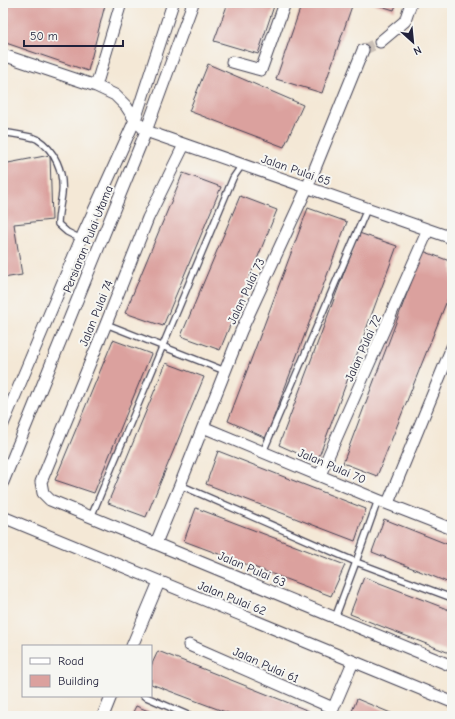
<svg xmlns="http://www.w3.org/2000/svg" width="455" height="719" font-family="'Comic Neue',sans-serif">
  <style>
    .building { fill: #dba19e }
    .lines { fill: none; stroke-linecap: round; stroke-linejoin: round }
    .minor-tunnel { stroke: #cac0b7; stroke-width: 11; stroke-dasharray: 11 5.5; stroke-linecap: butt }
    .service-casing { stroke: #424052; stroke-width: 8 }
    .minor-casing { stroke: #424052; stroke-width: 13 }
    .service { stroke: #fff; stroke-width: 5.5 }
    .minor { stroke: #fff; stroke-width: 11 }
    .labels { text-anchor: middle; stroke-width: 4; stroke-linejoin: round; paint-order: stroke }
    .street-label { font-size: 12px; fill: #22223b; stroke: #f6f6f2 }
  </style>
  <rect width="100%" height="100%" fill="#f6f6f2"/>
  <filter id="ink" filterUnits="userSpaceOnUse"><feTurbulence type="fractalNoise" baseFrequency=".025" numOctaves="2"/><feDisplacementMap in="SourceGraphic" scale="8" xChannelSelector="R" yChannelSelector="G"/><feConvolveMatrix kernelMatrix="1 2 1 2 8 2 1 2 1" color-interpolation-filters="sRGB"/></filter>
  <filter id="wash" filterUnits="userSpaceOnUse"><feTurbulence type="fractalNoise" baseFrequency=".012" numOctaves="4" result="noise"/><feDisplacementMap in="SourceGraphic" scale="16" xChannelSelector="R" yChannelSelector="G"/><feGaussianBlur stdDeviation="0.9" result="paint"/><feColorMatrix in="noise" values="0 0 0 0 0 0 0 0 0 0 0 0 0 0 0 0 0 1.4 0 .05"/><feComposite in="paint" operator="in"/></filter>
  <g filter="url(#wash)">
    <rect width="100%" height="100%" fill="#f4e8d6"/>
    <g id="blocks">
      <path class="building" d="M3,3H99L105,5L88,71L3,42Z
        M228,3H275L258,54L214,41Z
        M302,3H353L322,93L276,79Z
        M371,3H397L394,10Z
        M208,64L303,105L284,147L189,111Z
        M50,155L52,220L14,224L22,275L3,278V164Z
        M183,173L221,187L163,326L125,313Z
        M240,196L277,210L220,350L181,336Z
        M308,208L347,222L266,438L228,421Z
        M359,233L397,246L317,462L279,445Z
        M423,251L452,262V288L377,476L343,463Z
        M113,340L151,354L94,493L55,480Z
        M166,363L204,377L146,517L108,503Z
        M218,451L366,509L355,541L206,484Z
        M196,508L345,565L331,596L184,541Z
        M384,519L452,546V584L372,552Z
        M364,577L452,611V654L350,614Z
        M158,651L309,711L307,716H236L151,684V666Z
        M357,699L398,716H350Z
        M136,706L161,716H131Z"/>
    </g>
  </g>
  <g filter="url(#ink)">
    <use href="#blocks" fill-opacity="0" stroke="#424052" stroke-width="1"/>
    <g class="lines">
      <path class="minor-tunnel" d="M363,50L380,42"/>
      <defs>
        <path id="service" d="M3,132C11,134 31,136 37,139C55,150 64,172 62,193C61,203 58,213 58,224L67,232L81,239
          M106,324L225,371
          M263,452L367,209
          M180,485L356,562L452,598
          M91,517L233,178L242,165
          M335,618L356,562L378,500
          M144,696L190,716"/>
        <path id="minor" d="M380,42L405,21L411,3
          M3,55L96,86L115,95L126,106L135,120L146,131L452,238
          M232,62L261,70L285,3
          M96,86L121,3
          M184,145L148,218L106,324L41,482L43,493L50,500L452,666
          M3,424L81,239L135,120L173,3
          M203,427L378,500L452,529
          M320,475L428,230
          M3,482L146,131L193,3
          M388,503L452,347
          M3,517L452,702
          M156,543L180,485L241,331L307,188L363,50
          M189,645L333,708
          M132,646L159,582
          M103,716L111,696
          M330,716L353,662"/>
      </defs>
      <use href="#service" class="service-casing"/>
      <use href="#minor" class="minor-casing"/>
      <use href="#service" class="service"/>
      <use href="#minor" class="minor"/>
    </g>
  </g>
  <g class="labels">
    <g class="street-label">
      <text transform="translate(296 170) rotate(19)" y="4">Jalan Pulai 65</text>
      <text transform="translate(88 239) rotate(-68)" y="4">Persiaran Pulai Utama</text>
      <text transform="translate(246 291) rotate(-65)" y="4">Jalan Pulai 73</text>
      <text transform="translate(96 313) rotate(-68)" y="4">Jalan Pulai 74</text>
      <text transform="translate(363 348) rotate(-66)" y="4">Jalan Pulai 72</text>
      <text transform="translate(332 466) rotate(23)" y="4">Jalan Pulai 70</text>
      <text transform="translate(252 569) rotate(23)" y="4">Jalan Pulai 63</text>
      <text transform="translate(232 598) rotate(22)" y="4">Jalan Pulai 62</text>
      <text transform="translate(266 665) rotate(24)" y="4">Jalan Pulai 61</text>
    </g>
  </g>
  <rect width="455" height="719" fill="none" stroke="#f6f6f2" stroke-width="16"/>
  <rect x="22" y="645" width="130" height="52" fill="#f6f6f2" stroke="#a1a1a9"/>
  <rect x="30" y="658" width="20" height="6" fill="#ffffff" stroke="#a1a1a9"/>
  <text x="58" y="665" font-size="12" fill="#22223b">Road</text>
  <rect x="30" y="675" width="20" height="12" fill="#dba19e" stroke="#a1a1a9"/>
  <text x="58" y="685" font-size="12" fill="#22223b">Building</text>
  <g transform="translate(413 42) rotate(153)" stroke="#f6f6f2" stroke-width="3" paint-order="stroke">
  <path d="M0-3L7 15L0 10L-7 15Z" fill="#22223b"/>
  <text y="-6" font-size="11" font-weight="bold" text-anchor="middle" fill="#22223b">N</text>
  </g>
  <path d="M24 40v6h99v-6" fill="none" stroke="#22223b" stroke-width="2"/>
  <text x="30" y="40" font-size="12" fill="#22223b" stroke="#f6f6f2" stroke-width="3" paint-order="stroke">50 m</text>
</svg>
